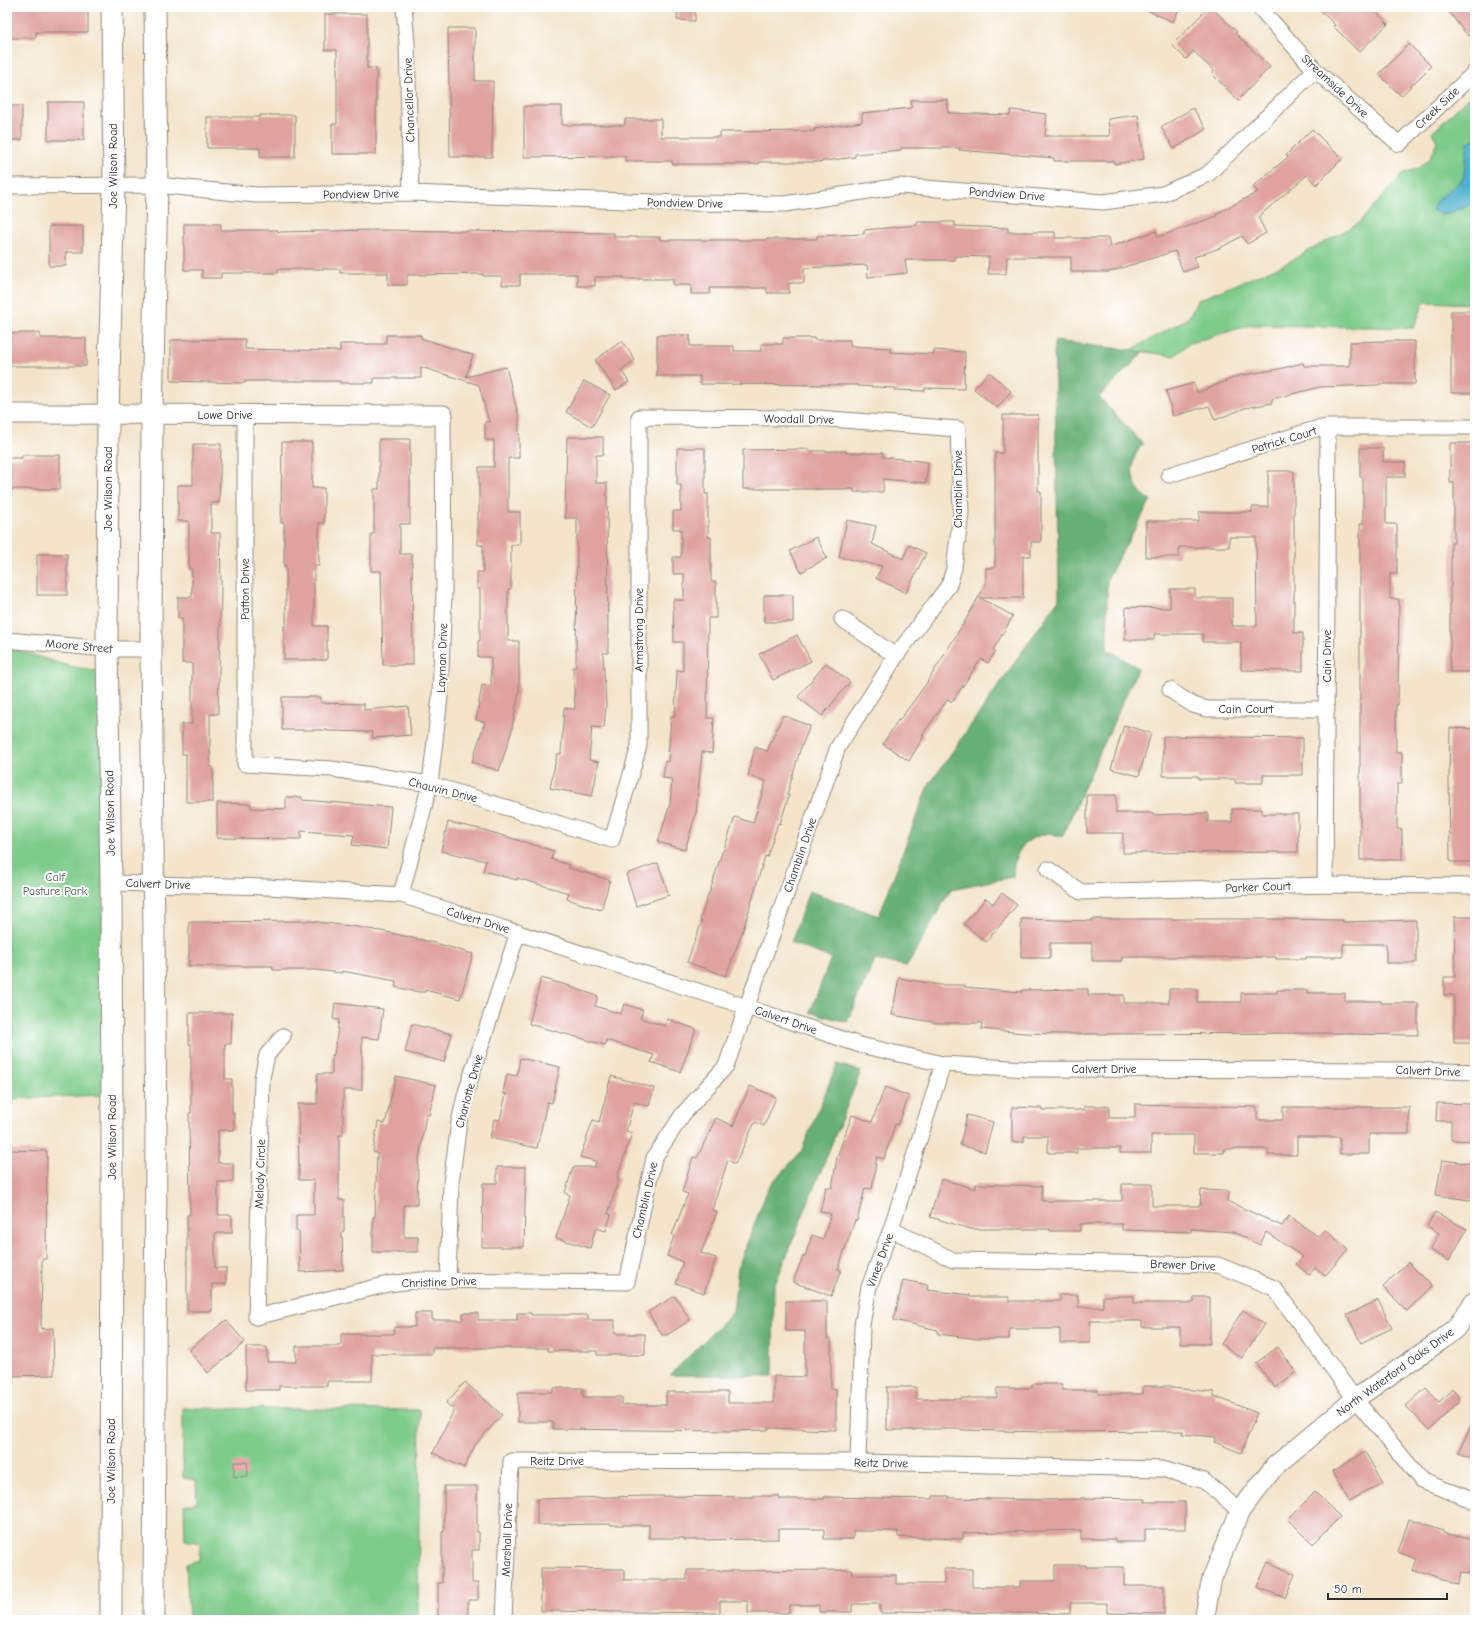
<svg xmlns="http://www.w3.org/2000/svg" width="1482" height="1627" font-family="'Comic Neue',sans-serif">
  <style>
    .green { fill: #7ecb8a; stroke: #547b5a }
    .forest { fill: #66af76; stroke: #486d50 }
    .water { fill: #50b1cf; stroke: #3e6e7d }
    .building { fill: #dfa29f }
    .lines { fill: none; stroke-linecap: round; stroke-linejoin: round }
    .minor-casing { stroke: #8f887b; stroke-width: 17 }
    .tertiary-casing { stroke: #8f887b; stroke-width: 21 }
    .secondary-casing { stroke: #8f887b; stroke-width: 23 }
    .minor { stroke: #fff; stroke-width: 15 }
    .tertiary { stroke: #fff; stroke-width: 19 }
    .secondary { stroke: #fff; stroke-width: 21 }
    .labels { text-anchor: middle; stroke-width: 4; stroke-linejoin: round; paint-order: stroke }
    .street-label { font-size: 12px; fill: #2b2b2b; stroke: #fff }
    .park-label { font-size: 12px; fill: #48634c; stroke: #fff }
  </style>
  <rect width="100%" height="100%" fill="#fff"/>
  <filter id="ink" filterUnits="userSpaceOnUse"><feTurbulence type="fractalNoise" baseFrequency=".025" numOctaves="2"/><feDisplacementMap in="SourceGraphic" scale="8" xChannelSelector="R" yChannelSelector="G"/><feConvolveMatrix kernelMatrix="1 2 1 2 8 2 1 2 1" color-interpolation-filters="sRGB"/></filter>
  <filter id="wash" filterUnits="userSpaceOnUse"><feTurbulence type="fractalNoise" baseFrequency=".012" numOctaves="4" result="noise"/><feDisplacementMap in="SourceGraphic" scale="16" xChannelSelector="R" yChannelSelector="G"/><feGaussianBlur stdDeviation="0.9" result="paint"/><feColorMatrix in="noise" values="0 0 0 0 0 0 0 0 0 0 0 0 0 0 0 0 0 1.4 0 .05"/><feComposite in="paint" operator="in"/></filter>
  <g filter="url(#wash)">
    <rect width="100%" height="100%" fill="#f3e4cb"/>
    <path class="green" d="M1475,91V304L1424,302L1414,328L1251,325L1190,343L1174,356L1131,350L1188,318L1198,300L1283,265L1359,223L1404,173L1417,169L1429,160L1434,150L1437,141L1432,133Z
      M7,647L65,665L102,672L104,1095L7,1099Z
      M183,1408L420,1410L418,1620H189L186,1564L199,1560L200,1543L185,1540L184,1505L197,1502L196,1480L183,1478Z"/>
    <path class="forest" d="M1054,341L1131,350L1143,353L1099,397L1143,444C1127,460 1129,490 1151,500L1107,579V649L1138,668L1062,837C1057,834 1049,834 1043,835C1022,839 1013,856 1013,877L951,889L907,966L875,960L847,1022L810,1012L831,958L791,943L809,891L879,916L927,788L1059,599Z
      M837,1064L861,1071L774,1287L773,1376L670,1375L733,1312L738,1267L769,1186L801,1152Z"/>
    <path class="water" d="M1475,138V203L1444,215L1432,210L1436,201L1463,179L1468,142Z"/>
    <g id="blocks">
      <path class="building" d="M7,7H88V32H36V38H7Z
        M678,7H695V21L677,20Z
        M1140,7H1180L1173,22Z
        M1209,7H1211L1237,32L1235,33L1270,67L1238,100L1212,74L1214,71L1193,51L1186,59L1172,45Z
        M1317,7H1372L1388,24L1359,52L1333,26L1335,25Z
        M1445,7H1475V30L1468,36Z
        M325,14H367V68H376V154H332V124H337V50H325Z
        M448,28H475V81H493L492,157H450Z
        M1409,44L1431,66L1401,96L1379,74Z
        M911,100H948V113L1010,115L1011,110L1047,114L1045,136H1110L1108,119L1138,115L1144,159L1114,164V161H1054V158L959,150L960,148H901V150L855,154V157L817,162H759V164H672V161H625V156L524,157V106H562V125H625V119H661V137H720V132L815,131L814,129L862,122V113L911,108Z
        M48,102H84V140H48Z
        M7,106H22V140H7Z
        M1193,108L1206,129L1174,149L1161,127Z
        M260,115H295V157H260V148H207V117H260Z
        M1312,129L1342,159L1316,185L1307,175L1258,217L1266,233L1247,244L1242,236L1220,248L1194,257L1198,267L1183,272L1175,251L1109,272H1071V257H1007L1006,274H988L989,257L955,256V260H905L907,273L868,277L867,265L804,268V283H789V293H767V288H710V294H691V285H673V279H624V277H595V286H577V274H520V285H502V276H483V274L407,275V285H388V273H340V269H278V273H221V278H202V270H184V224H221V230H278V232L376,230L614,233V237H660V240H767V239H817V236L864,234V230L917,225V222H955V226L1008,228V232H1055V238H1109V247L1156,231L1158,237L1217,216L1216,214L1258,192L1253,186L1288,157L1286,155Z
        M49,226H83V252H66V266H49Z
        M1451,311H1475V393H1451Z
        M7,333H40V338H86V366H7Z
        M386,335H421V338L473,355L466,377L506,367L519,418V458H508V512H520V545H511V589H508V641H519V692L511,733L499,771L472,762L485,722L476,720L482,685L491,686V657H478V641H480V589H477V572H483V545H478V512H479V467H494V440H485V422H489L479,385L421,367V378H374V383H340V381H245V383L171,381V340L245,339V349L340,351V344H386Z
        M657,335H690V346H734V351H761V344H783V338H814V340H850V346L890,348V352L934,354V350L965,352L964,389L925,388V391L894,390L895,388L858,386V385L700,384V376H657Z
        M622,341L635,360L621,370L629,382L616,390L595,360Z
        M1387,341H1415V384H1379V385L1320,387L1272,399V403L1245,408L1215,420L1209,406L1173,416L1166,391L1194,383L1197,393L1238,376L1279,369L1303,363L1304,366H1350V342Z
        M989,372L1011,391L997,408L974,389Z
        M584,381L610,395L592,427L566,412Z
        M1003,415H1038V491H1041V542H1031V556H1023V598H980L1013,616L993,650L995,652L988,663L981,659L952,702L948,699L922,735L924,736L909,761L883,744L898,720L899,721L926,684L965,621L986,584V568H995V453H1003Z
        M567,437H603V455H596V483H607L608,653H603L606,704L604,728L592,727L589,760L599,762L592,796L550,788L557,754H561L564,708L575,709L573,667H576L577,518H565Z
        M379,439H410V524H400V554H412L413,665H383L381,571H371V534H374V489H379Z
        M282,442H312V488H324V523H319V566H314V626H327V660H284V626H286V566H284V523H281Z
        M1450,443H1475V672H1450V586H1451V543H1454V483H1450Z
        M193,444H221L219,503H211V533H220L221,586L218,714H210V767H213V802H186V754H182V724H192V663H182V618H178V597H192V569H189V521H178V485H193Z
        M677,448H705V494H708V537H711V582H716V618H708L707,718H714L712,753L702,752L696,813L685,850L658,842L670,804L672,779L663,778L665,761L668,762L671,716H675L677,670L683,671V642H674L673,600H684V574H673V557H681V529H673V511H681V485H677Z
        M1360,448H1383V462H1405V477H1386V524H1397V574H1390V599H1399L1398,705H1396V752H1402V784H1397V829H1402V860H1360V524H1363V477H1360Z
        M809,449V451H846V453H883V457L928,462L926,483L883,479V492H854V489H743V450Z
        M22,455H60V489H7V458H22Z
        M1268,471H1294V633H1303V671L1241,670V642H1203V634H1154V640H1125L1126,607L1170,608V589H1195V598H1232V626H1257L1256,537H1229V547H1179V557H1146V521H1199V512H1252V507H1268Z
        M847,520L876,526L872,544L903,559L909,545L926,553L906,593L876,578L882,566L839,557Z
        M816,537L827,558L801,572L790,551Z
        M37,554H67V595H37Z
        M764,595H793V622H764Z
        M797,635L811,661L773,680L759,654Z
        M826,663L850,682L822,716L798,697Z
        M282,697H321V703L364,704V710L408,706L411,735L373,738L372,732L327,731V730H282Z
        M783,715L810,726L800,750L787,795H789L780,824L778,823L767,857L765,856L744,927L726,976L687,962L702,921L700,920L709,892H710L722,852H723L735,817L753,823L766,781L748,776L755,747L767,751Z
        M1124,725L1151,733L1139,776L1111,769Z
        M1450,728L1475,729V862H1450L1449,775Z
        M1163,736L1303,738V775H1263V783H1235V779H1198V776H1163Z
        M1087,795H1116V813H1153V815L1208,813V822H1232V809H1262V814H1298V852L1123,853V833H1087Z
        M286,797H302V800L391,807L387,849L352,845L354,835L301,831V839L217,838V803L251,804V808L286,809Z
        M448,822L484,830L554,851L551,859L569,865V868L610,880L601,910L567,899L569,893L517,878V880L483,871L486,861L441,851Z
        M658,863L669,895L636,906L626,874Z
        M1002,893L1017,905L986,942L964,924L986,898L993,904Z
        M1454,917H1475V1043H1454V995H1444V977H1455Z
        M1021,919L1092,921V919H1268L1343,920V922L1416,920V963H1386V944H1343V957H1306V959H1276V957H1122V961H1092V943H1050V958H1021Z
        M309,921L358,927L391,933L435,943L473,954L460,999L425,990V992H419L395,987L396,981L342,971V973L316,970H273V966H189V922Z
        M541,978L570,986V987L598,996L595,1006L621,1014L624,1004L643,1010L640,1018L665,1026L667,1019L696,1029L680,1072L651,1062L654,1055L606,1040L605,1045L529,1024Z
        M899,978L941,985H965V987L1022,992V990L1088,989V995H1124V1003H1169V989H1197V1002H1241V993H1277V990H1307V993H1345V1001H1381V1003H1418V1035L1350,1034V1033L1059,1034L1024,1033L981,1029L982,1023H938L892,1015Z
        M335,1003L383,1009L379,1039L362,1037V1090H343V1135H339V1200H344V1231H342L343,1270L300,1272L299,1231H296V1215H314V1180H299L298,1104H317V1074H332V1055H334L339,1020L333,1019Z
        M189,1013H232L231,1044H225V1079H232V1113H234V1130H218V1163H233V1182H218V1215H232V1233H215V1268H226V1284H212V1311H187V1215H190L189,1113H191V1044H189Z
        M412,1024L452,1034L444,1062L405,1052Z
        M520,1058L560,1067L552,1103L547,1102L537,1148L490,1138L494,1119L500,1120L506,1094L503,1093L507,1074L517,1076Z
        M396,1076L436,1085L429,1115H426L418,1165L417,1205H404V1237H418V1252H373V1217H375L377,1153L373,1152L378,1122L385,1124Z
        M611,1076L654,1088L649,1106L634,1102L626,1131L632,1133L617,1177L619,1178L608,1214L611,1215L606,1231L596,1228L590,1248L556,1238L570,1195L565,1193L573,1167H595L596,1161L580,1157L593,1120L599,1122Z
        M750,1086L776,1097L764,1126L755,1122L735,1164L728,1160L712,1210L717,1212L701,1253L716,1258L704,1293L676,1283L683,1262L667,1256L674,1236L672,1235L688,1194L682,1192L693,1157L697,1158L716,1118L733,1126Z
        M885,1087L909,1096L898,1125L895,1124L884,1159L877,1157L872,1189L865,1188L857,1221L855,1220L838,1269L841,1270L831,1296L793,1282L803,1256H805L812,1235L823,1239L831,1214L820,1211L826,1187L832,1188L837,1157L852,1115L872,1122Z
        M1437,1103L1475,1104V1141L1451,1140V1121H1436Z
        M1135,1104L1257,1107V1120H1283V1107H1409V1134H1369V1154H1340V1137H1297V1155H1268V1149H1224V1153H1194V1135H1151V1153H1120V1148H1077V1153H1048V1136H1024V1142H1012V1107L1042,1108V1110H1084V1106H1109V1118H1135Z
        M967,1115L993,1122L985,1152L960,1145Z
        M7,1150L47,1151L46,1259H42L41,1329L53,1328L54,1375L7,1376Z
        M1442,1160L1475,1164V1201L1436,1195Z
        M497,1167H526L524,1247H482L483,1183H497Z
        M941,1179L976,1189V1184L1042,1186V1201H1122V1184H1152V1206H1200L1201,1190L1228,1191L1227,1201L1282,1226L1289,1216L1319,1237L1325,1230L1348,1249L1325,1276L1315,1268L1309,1275L1296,1264L1303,1257L1266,1232L1260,1245L1233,1232L1191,1229V1232L1122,1230V1224H1080V1231H1050V1229H971L930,1217Z
        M1435,1212L1467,1229L1449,1261L1430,1250L1439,1233L1427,1226Z
        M1408,1262L1432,1286L1407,1311L1383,1287Z
        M903,1280L928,1285L927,1290L970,1295V1297H1009V1301H1060V1295H1078V1307H1103V1296H1134V1303H1194V1297H1210V1344H1180V1327H1142V1321H1090V1343H1060V1329H1009V1339H978L938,1334V1330L894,1320Z
        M675,1296L690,1320L667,1335H662L648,1312Z
        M1378,1300L1392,1328L1361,1343L1347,1315Z
        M786,1301H827V1339H831V1389H836V1430L768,1428V1430L728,1431L553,1429V1422H518V1392H553V1388H583V1397H622V1405H666V1392H728V1403H774V1376L805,1377V1331H786Z
        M1243,1310L1264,1324L1242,1358L1221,1344Z
        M415,1313H432V1320H463V1313H478V1320H517V1313H531V1315H588V1320H615V1334H645V1355H597V1351H548V1348H432V1354H372V1381H327V1386H279V1390H246V1347H267V1362H296V1346H341V1334H394V1327H415Z
        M226,1320L245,1342L208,1373L189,1350Z
        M1278,1347L1296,1372L1275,1388L1256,1363Z
        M465,1382L502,1415L475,1445L464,1468L433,1453L454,1410L446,1403Z
        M1032,1384H1062V1390H1098V1394H1143V1386H1172V1388L1214,1392V1396L1257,1413L1241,1453L1214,1442L1216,1437L1182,1434L1183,1431L1044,1432L961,1430V1429H916V1430H887V1387H916V1399H961V1398H997V1388H1032Z
        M1426,1388L1439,1402L1452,1389L1459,1397V1402L1429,1430L1406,1406Z
        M1475,1417V1460L1458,1453Z
        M1365,1452L1383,1483L1349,1501L1332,1471Z
        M234,1462H247L248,1476L234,1477Z
        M444,1486H477V1532H479V1550H472V1583H478V1600H468V1620H438V1583H442V1532H444Z
        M1315,1492L1340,1517L1313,1544L1288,1519Z
        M649,1496L753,1497V1496H779V1499H824V1497L933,1499V1496H949V1498L1044,1500L1081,1499V1498L1145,1499V1502H1185V1529H1145V1542H1116V1539H1081V1530L963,1533V1539L898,1537V1531H853V1539H824V1529H779V1539L684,1540V1538H649V1525H611V1524L537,1525V1499Z
        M1409,1519L1443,1531V1533L1475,1540V1574L1460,1572L1458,1584L1443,1581L1413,1570L1417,1559L1398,1552Z
        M1268,1562L1295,1574L1285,1598L1257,1587Z
        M1055,1565H1086V1567H1124V1586H1164V1614L1107,1613V1603H1070V1614L896,1611V1613H880V1604H852V1612H819V1605H789V1613H748V1601H720V1613L541,1611V1568L624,1569V1580H687V1570H720V1571L852,1570V1575H896V1584H944V1569H972V1587H1020V1581H1055Z"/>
    </g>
  </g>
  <g filter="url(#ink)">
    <use href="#blocks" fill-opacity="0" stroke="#8f887b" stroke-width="1"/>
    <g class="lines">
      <defs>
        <path id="minor" d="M404,7L407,43L411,193
          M1259,7L1315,70L1399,144L1475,72
          M7,186L157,185L256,195L411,193L679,203L785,204L900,186L1103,202L1163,194L1208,174L1315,70
          M245,415V764L332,769L430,784L612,840L639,746V417L818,418L958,429L961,513L954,568L949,585L896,656L838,747L726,1066L683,1114L654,1158L627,1282L421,1280L388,1284L256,1317L262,1078L267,1055L283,1036
          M1169,475L1315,429L1328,427H1475
          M842,619L896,656
          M7,640L107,649H151
          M1170,690L1193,705L1207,709H1327
          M1048,869L1081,892L1325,885L1475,886
          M111,883L267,887L401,895L747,1007L860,1045L943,1064L1028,1069L1412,1070L1475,1072
          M1325,885L1328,427
          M401,895L430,784L440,697L444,593L443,415
          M891,1229L953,1260L1218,1265L1274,1288L1355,1399L1422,1481L1475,1501
          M448,1280L451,1183L459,1122L466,1092L518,932
          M858,1462L862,1325L869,1287L891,1229L943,1064
          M504,1620L511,1461L858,1462L1162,1469L1204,1481L1240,1511"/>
        <path id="tertiary" d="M7,414L443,415
          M1204,1620L1212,1578L1240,1511L1275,1466L1355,1399L1440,1341L1455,1329L1475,1301"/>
        <path id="secondary" d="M111,1620L112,1130L111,883L107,649L108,415L114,185L112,7
          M154,1620L156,1130L151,649L152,415L157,185L155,7"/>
      </defs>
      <use href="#minor" class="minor-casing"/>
      <use href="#tertiary" class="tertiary-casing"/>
      <use href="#secondary" class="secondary-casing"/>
      <use href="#minor" class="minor"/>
      <use href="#tertiary" class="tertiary"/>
      <use href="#secondary" class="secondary"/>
    </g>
  </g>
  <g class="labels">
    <g class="street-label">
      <text transform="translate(1335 86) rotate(43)" y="4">Streamside Drive</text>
      <text transform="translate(409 100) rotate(-92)" y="4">Chancellor Drive</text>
      <text transform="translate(1437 108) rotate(-43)" y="4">Creek Side</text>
      <text transform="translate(113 166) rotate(-90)" y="4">Joe Wilson Road</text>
      <text transform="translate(361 194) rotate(-1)" y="4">Pondview Drive</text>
      <text transform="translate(1007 194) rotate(4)" y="4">Pondview Drive</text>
      <text transform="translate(685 203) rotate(1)" y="4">Pondview Drive</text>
      <text x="225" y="419">Lowe Drive</text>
      <text transform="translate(799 419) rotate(1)" y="4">Woodall Drive</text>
      <text transform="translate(1284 440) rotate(-17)" y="4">Patrick Court</text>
      <text transform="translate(108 489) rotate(-90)" y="4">Joe Wilson Road</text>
      <text transform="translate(958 489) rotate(-90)" y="4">Chamblin Drive</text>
      <text transform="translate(245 589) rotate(-90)" y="4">Patton Drive</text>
      <text transform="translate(639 630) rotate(-90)" y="4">Armstrong Drive</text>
      <text transform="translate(79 646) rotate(5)" y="4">Moore Street</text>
      <text transform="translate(1327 656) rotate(-90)" y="4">Cain Drive</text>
      <text transform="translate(442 658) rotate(-88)" y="4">Layman Drive</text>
      <text x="1246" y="713">Cain Court</text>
      <text transform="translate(443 790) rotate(14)" y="4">Chauvin Drive</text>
      <text transform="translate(110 813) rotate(-91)" y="4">Joe Wilson Road</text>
      <text transform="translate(800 855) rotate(-71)" y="4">Chamblin Drive</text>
      <text transform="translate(158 884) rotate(2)" y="4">Calvert Drive</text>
      <text transform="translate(1258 887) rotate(-2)" y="4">Parker Court</text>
      <text transform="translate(478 920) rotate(17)" y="4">Calvert Drive</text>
      <text transform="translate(786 1020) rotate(19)" y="4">Calvert Drive</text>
      <text x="1104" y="1073">Calvert Drive</text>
      <text transform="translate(1428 1071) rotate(2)" y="4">Calvert Drive</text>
      <text transform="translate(469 1091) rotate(-75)" y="4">Charlotte Drive</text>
      <text transform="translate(112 1137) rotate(-90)" y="4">Joe Wilson Road</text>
      <text transform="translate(260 1174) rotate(-88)" y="4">Melody Circle</text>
      <text transform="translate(645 1200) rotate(-77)" y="4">Chamblin Drive</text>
      <text transform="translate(880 1260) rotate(-70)" y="4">Vines Drive</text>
      <text transform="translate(1183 1265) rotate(2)" y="4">Brewer Drive</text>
      <text transform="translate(439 1282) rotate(-2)" y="4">Christine Drive</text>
      <text transform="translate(1395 1372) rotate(-36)" y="4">North Waterford Oaks Drive</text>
      <text transform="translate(111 1461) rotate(-90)" y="4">Joe Wilson Road</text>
      <text x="557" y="1465">Reitz Drive</text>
      <text transform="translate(881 1463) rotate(1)" y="4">Reitz Drive</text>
      <text transform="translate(507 1540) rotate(-88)" y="4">Marshall Drive</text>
    </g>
    <g class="park-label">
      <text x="55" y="881">Calf<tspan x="55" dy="14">Pasture Park</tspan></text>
    </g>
  </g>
  <rect width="1482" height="1627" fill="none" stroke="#fff" stroke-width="24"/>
  <path d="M1328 1593v6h119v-6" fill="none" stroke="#2b2b2b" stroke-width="2"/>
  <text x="1334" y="1593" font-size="12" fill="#2b2b2b" stroke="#ffffff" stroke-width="3" paint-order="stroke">50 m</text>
</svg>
